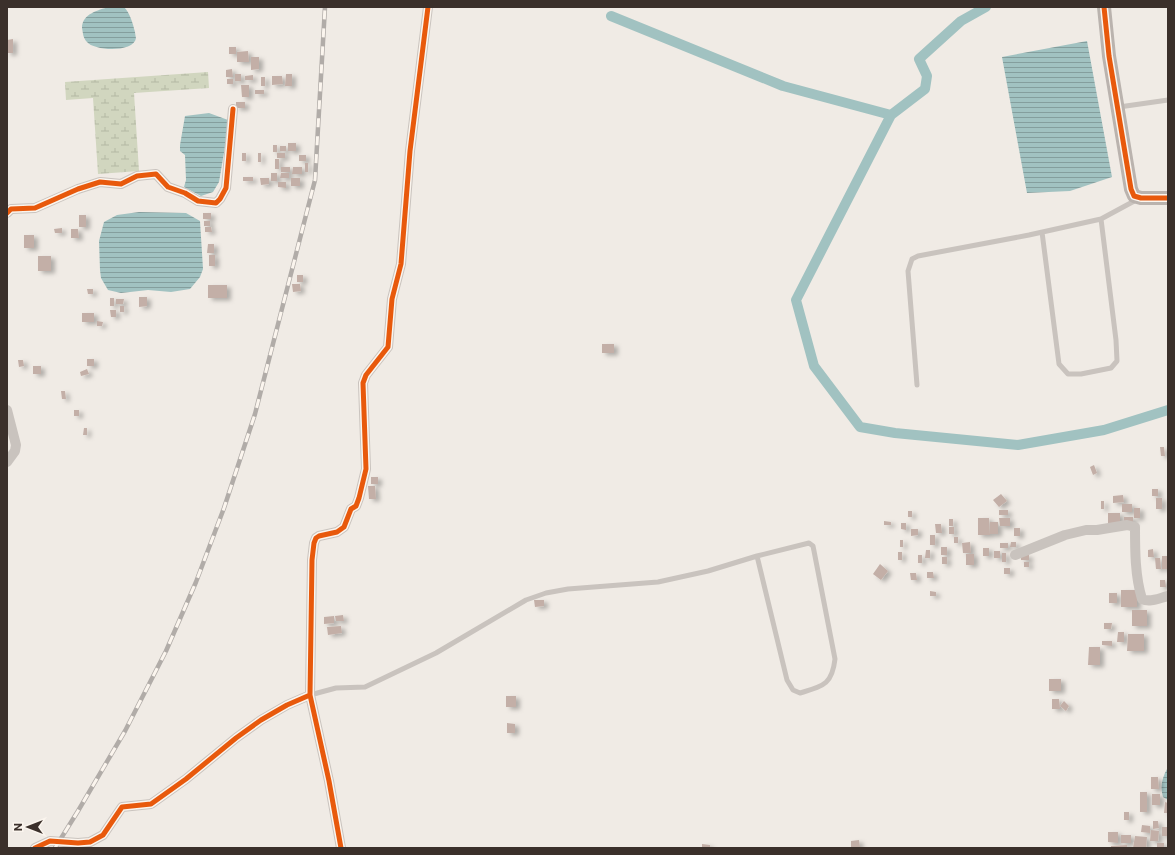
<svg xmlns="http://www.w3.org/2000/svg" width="1175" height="855" font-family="Commissioner,sans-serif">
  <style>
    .wetland { fill: url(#wetland-marsh) }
    .water { fill: url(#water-rules) }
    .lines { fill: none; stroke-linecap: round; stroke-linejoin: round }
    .canal { stroke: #a1c2c1; stroke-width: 10 }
    .building { fill: #c3afa7; filter: url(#shadow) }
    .lane { stroke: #c9c3be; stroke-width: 5 }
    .street { stroke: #c9c3be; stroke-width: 10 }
    .secondary { stroke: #bab3ae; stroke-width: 14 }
    .rail-casing { stroke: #b1aca8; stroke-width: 4.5 }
    .rail { stroke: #fbf5ee; stroke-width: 3; stroke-dasharray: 9; stroke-linecap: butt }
    .cycleway-casing { stroke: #fbf5ee; stroke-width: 8 }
    .cycleway { stroke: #e8590c; stroke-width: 5 }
  </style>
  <defs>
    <pattern id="wetland-marsh" width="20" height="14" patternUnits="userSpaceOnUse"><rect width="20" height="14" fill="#d1d6bf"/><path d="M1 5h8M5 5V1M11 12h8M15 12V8" fill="none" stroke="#b4b8a4"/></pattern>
    <pattern id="water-rules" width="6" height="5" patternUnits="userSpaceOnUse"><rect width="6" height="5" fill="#a1c2c1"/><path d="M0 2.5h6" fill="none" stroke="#849e9d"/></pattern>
    <filter id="shadow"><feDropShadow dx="4" dy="2.5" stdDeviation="2" flood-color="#0004"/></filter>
  </defs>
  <rect width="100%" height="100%" fill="#f0ebe5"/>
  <path class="wetland" d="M208,72L209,88L134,93L139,171L98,174L93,98L66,100L65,82Z"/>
  <path class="water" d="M109,7H124C130,13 133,24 135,32C135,33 136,38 136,38C134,53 94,51 87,42C83,38 83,33 82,28C82,14 98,10 109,7Z
    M1087,41L1112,177L1070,191L1027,193L1002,57Z
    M209,113L228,120L226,141L219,182L213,192L201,196L184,187L186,180L185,155L180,151V145L185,116Z
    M139,212L186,213L200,221L203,269L200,277L190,289L171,292L148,290L121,293L108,290L101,278L100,270L99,241L104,222L117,215Z
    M1167,769H1168V800L1163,797C1160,787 1162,778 1167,769Z"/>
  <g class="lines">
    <path class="canal" d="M986,7L961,21L919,59L927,76L925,89L891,115L796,300L814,366L860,427L895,433L1018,445L1104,430L1168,410
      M611,16L783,86L891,115"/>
  </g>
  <path class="building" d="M13,39V53H7V40Z
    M229,47H236V54H229Z
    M248,51L249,62H237V52Z
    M251,57H259V69L251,70Z
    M232,69L233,77H226V70Z
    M235,74H241V81H235Z
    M286,74H292V86H285Z
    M253,75V80H245V76Z
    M272,76H282L283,84L272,85Z
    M261,77H265V86H261Z
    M227,79H233V84H227Z
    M241,85H249V97H242Z
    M255,90H264V94H255Z
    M236,102H245V108H236Z
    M288,143H296V151H288Z
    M273,145H277V152H273Z
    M280,146H286V151H280Z
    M242,153H246V161H242Z
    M258,153H261V162H258Z
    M277,153H285V158H277Z
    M299,155H306V161H299Z
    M275,159H279V169H275Z
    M305,163H308V172H305Z
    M281,167H290V172H281Z
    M293,167H302V174H292Z
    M271,173H277V181H271Z
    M281,173H289V178H280Z
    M243,177H253V181H243Z
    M260,178H269V184L261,185Z
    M291,178H300V186H291Z
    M278,182H286V188L278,187Z
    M203,213H211V219H203Z
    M79,215H86V227H79Z
    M204,221H210V226H204Z
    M205,227H211L212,232H205Z
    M62,228V233H55L54,229Z
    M71,229H78L79,238H71Z
    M24,235H34V248H24Z
    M208,244H214V253H207Z
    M209,255H215V266H209Z
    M38,256H51V271H38Z
    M297,275H303V282H297Z
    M292,284H300L301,291L293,292Z
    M208,285H227V298H208Z
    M87,289H93V294H88Z
    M139,297H147V306L139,307Z
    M110,298H114V306H110Z
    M116,299H124L123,304H116Z
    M120,306H124V312H120Z
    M110,310H116V317H111Z
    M82,313H94V322H82Z
    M97,321L103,322L102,326H97Z
    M602,344H614V353H602Z
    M87,359H94V366H87Z
    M18,360H23L24,366L19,367Z
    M33,366H41V374H33Z
    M87,369L89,374L81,376L80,372Z
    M61,391H65L66,399H62Z
    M74,410H79V416H74Z
    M84,428H87V435H83Z
    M1160,447H1164L1165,456H1161Z
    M1094,465L1097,473L1093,475L1090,467Z
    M371,477H378V484H371Z
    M368,486H375L376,499H369Z
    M1152,489H1158V496H1152Z
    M1001,494L1007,501L999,507L993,500Z
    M1123,495L1124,502L1113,503V496Z
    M1156,498H1162V509H1156Z
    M1101,501H1104V509H1101Z
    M1122,504H1132V512H1122Z
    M1134,508H1140V518H1134Z
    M999,510H1008V515H999Z
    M908,511H912V517H908Z
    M1108,513H1120V525H1108Z
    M1124,517H1133V524H1124Z
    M978,518H989L990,535H978Z
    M999,518H1010V526H1000Z
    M949,519H953V526H949Z
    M884,521L891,522V525H884Z
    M990,522H998V534H990Z
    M901,523H906V530L901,529Z
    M935,524H941L942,533H936Z
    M949,527H954V534H949Z
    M1014,528H1020V536H1014Z
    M911,529H918V535L911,536Z
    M930,535H935V545H930Z
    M954,537H958V543H954Z
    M900,540H903V547H900Z
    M970,542L971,553H963L962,543Z
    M1011,542H1016V547H1010Z
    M1000,543H1008V548H1000Z
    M941,547H947V555H941Z
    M983,548H989V556H983Z
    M1153,549L1154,557H1148V550Z
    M926,550H930V558H925Z
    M994,551H1000V558H994Z
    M898,552H902V560H898Z
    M1002,553H1006V562H1002Z
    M966,554H974V565H966Z
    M918,555H922V563H918Z
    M1021,555H1029V560H1021Z
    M1162,556H1168V569H1162Z
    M942,557H947V564H942Z
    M1155,558H1160L1161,569H1156Z
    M1024,562H1029V567H1024Z
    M880,564L888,571L881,580L873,574Z
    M1004,568H1010V574H1004Z
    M927,572H933L934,578H927Z
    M910,573H916L917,580H911Z
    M1160,580H1165L1166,587H1160Z
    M1121,590H1137V607H1121Z
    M930,591L936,592V596H930Z
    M1109,593H1117V603H1109Z
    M534,600H544V606L535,607Z
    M1132,610H1147V626H1132Z
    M343,615L344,621H336L335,616Z
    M334,616V623L324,624V617Z
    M1104,623H1112L1111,629H1104Z
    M341,626L342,633L328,635L327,627Z
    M1118,632H1124V642H1117Z
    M1128,634H1144V651H1127Z
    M1102,641H1112V646L1102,645Z
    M1089,647H1100V665H1088Z
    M1049,679H1061V691H1049Z
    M506,696H516V707H506Z
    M1052,699H1059L1060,709H1052Z
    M1064,701L1069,706L1066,711L1060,706Z
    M507,723L515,724V733H507Z
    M1151,777H1158L1159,789H1151Z
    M1140,792H1147V812H1140Z
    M1152,794H1160V805H1152Z
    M1165,802L1168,803V813H1164Z
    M1124,812H1129V820H1124Z
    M1153,821H1158L1159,828L1153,829Z
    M1142,825L1150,826V833L1141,832Z
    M1162,827H1168V836H1162Z
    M1151,830L1159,831L1158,841H1150Z
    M1108,832H1118V843L1108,842Z
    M1121,835H1131V843H1121Z
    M1135,836L1147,837L1146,848H1133Z
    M859,840L860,847H851V841Z
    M1157,843H1164V848H1157Z
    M702,844L710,845V848H702Z
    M1127,845V848H1111V846Z"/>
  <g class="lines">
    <path class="lane" d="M1119,107L1168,100
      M1042,232L1059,364L1068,374H1081L1111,368L1117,361L1116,340L1101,219
      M917,385L908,271L912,259L918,256L1029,235L1101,219L1138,199
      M310,695L336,688L365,687L436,653L526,600L546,593L568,589L658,582L708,571L757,556L809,543L813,546L814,551L835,659C832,685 823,686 800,693L793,690L787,680L757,556"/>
    <path class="street" d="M7,213L11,209L35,208L78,189L100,182L121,184L137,176L156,174L168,187L185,193L198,201L216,203L220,199L226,188L233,109
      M7,410L16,445L15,451L7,462
      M1015,555L1065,535L1086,530H1097L1127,525L1135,527C1135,550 1135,576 1142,599C1150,603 1159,598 1168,596
      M35,848L50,841L78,843L90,842L103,835L122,807L151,804L186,779L236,738L261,720L287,705L310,695
      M341,848L329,781L310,695L312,560L314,543L316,538L319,536L337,532L344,527L351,509L356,506L359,498L366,469L363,383L366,375L388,347L392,299L401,264L410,151L428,7"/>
    <path class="secondary" d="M1104,7L1109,56L1131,189L1134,196L1141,198H1168"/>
    <defs>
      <path id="rail" d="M55,848L78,811L125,731L166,651L196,582L224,508L255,414L315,180L325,7"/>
    </defs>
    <use href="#rail" class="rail-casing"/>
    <use href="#rail" class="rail"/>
    <defs>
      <path id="cycleway" d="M1104,7L1109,56L1131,189L1134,196L1141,198H1168
        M7,213L11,209L35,208L78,189L100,182L121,184L137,176L156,174L168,187L185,193L198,201L216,203L220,199L226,188L233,109
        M35,848L50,841L78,843L90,842L103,835L122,807L151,804L186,779L236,738L261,720L287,705L310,695
        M341,848L329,781L310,695L312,560L314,543L316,538L319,536L337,532L344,527L351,509L356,506L359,498L366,469L363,383L366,375L388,347L392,299L401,264L410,151L428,7"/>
    </defs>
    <use href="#cycleway" class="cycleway-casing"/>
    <use href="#cycleway" class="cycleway"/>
  </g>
  <rect width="1175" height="855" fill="none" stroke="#3b302b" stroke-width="16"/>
  <g transform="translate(28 827) rotate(270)" stroke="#fbf5ee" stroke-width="3" paint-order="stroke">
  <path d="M0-3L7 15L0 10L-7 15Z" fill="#3b302b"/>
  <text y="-6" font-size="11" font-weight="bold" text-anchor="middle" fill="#3b302b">N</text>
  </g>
</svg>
